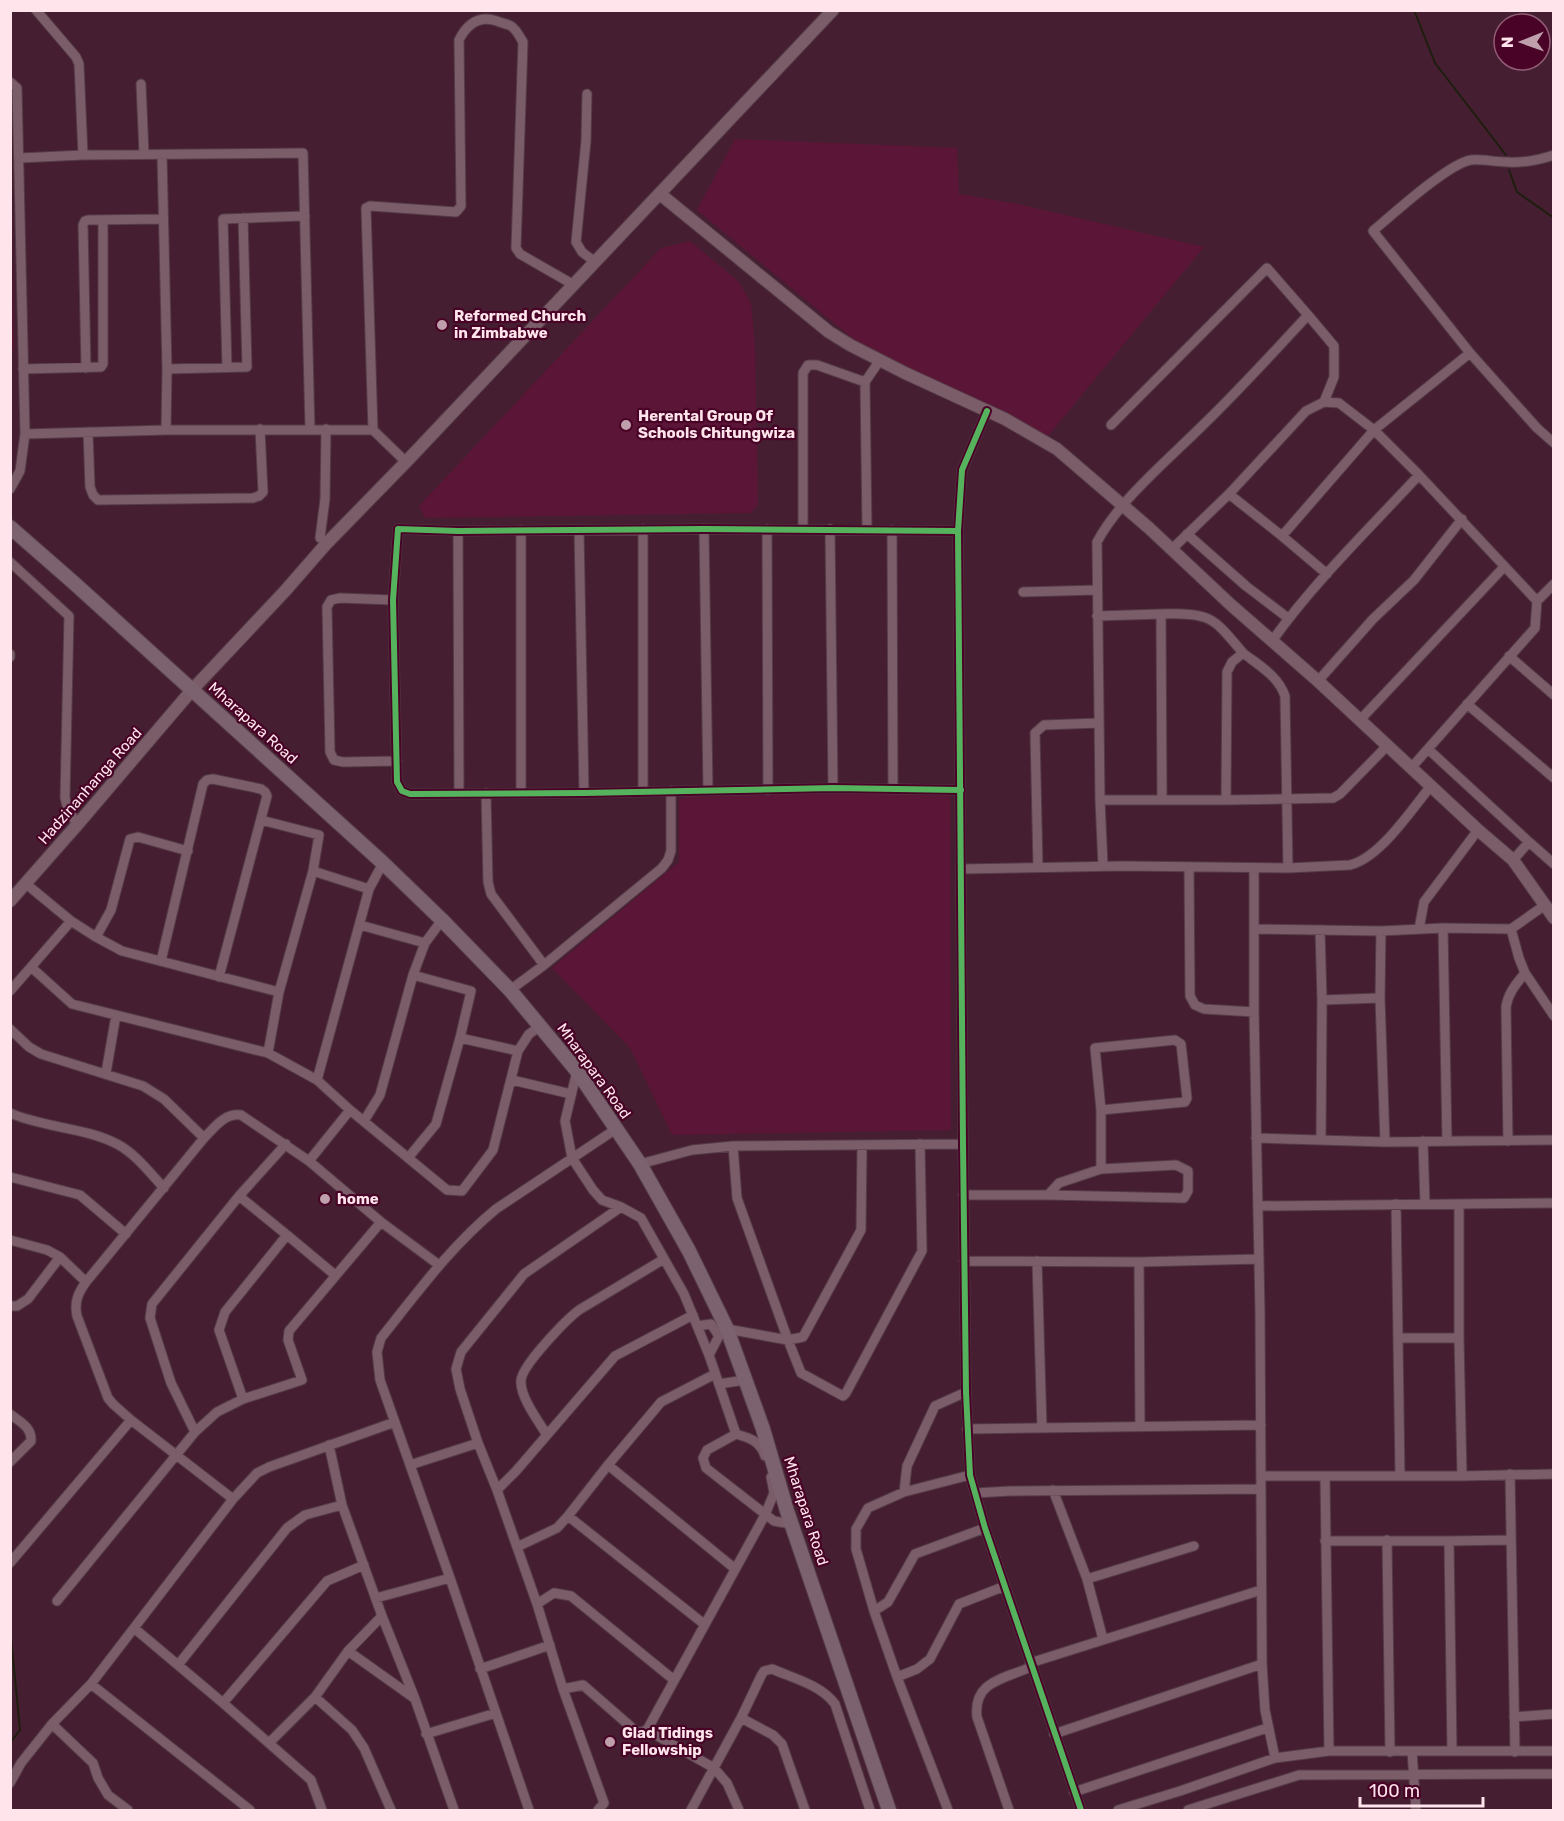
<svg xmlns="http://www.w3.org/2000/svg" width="1564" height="1821" font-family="Rubik,sans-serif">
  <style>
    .built { fill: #5b1536 }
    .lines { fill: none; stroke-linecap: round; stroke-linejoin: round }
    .stream { stroke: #1e1d0e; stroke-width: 2 }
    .minor-casing { stroke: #563c48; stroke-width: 11 }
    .tertiary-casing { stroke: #563c48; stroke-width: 14 }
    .secondary-casing { stroke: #563c48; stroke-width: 16 }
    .minor { stroke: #7b5d69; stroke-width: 9 }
    .tertiary { stroke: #7b5d69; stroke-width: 12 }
    .secondary { stroke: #7b626e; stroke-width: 14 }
    .cycleway-casing { stroke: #480326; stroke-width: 10 }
    .cycleway { stroke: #56b35d; stroke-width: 6 }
    .poi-dot { fill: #be9fab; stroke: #480326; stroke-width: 2 }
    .labels { text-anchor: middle; stroke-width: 4.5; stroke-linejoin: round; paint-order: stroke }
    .poi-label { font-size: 15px; font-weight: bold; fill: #ffe4ec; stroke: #480326; text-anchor: start }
    .street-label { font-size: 15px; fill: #ffe4ec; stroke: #480326 }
  </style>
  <rect width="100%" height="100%" fill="#451f31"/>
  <path class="built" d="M735,139L957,148L959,194L1018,204L1204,247L1048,436L858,343L697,210Z
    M11,208L14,351H10Z
    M690,241L739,282L751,303L755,345L758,504L751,513L425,518L419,506L661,248Z
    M950,792L951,1130L672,1135L630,1048L552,968L679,862V799L690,795Z"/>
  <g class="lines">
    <path class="stream" d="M1414,10L1435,63L1506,155
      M1509,170L1517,192L1554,218
      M10,1627L20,1730L10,1743"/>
    <defs>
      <path id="minor" d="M36,10L76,57L79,64L83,155
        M10,82L17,88L25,434L20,471L10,489
        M141,84L144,154
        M587,94L586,141L576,242L582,252L595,262
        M162,155L167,369L166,430
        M20,158L83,155L303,153L310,429
        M1308,315L1334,346V377L1324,402
        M1470,353L1537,428L1554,443
        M227,367L223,219L305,216
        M86,368L83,225L85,221L88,220L163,219
        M23,369L101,367L103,364V220
        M167,369L247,367L243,218
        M987,411L962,470L958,531L963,1144L966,1392L970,1475L985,1528L1081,1810
        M373,430L406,462
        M88,432L90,487L93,495L98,500L253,498L259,496L263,492L260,429
        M25,434L166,430H373L366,208L370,206L456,212L461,206L459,40C467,24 479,15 497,21C501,23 508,24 511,26C516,29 520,37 523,42L516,248L520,254L574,285
        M1229,494L1282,536L1327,574
        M704,529L708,790
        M767,529L768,790
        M803,529V373L808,365H817L865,382
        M830,529L833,788
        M867,529L865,382L880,360
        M579,530L584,793
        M892,530L893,789
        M458,531L459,793
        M958,531L704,529L458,531L398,529L393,600L397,782L402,791L410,794L584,793L833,788L961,790
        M1187,534L1246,586L1288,618
        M1282,536L1374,430L1470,353L1373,231C1392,215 1449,163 1471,160C1483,159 1495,162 1508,162C1523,163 1539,160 1554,155
        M320,538L325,499L326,429
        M1172,549L1229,494L1306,411L1324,402L1339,403L1374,430L1419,475L1537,601L1535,628L1411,768
        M10,562L69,616L65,798L67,806L77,825
        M1023,592L1097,590
        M393,600L340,598L331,600L327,607L330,752L334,760L343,762L397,761
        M1537,601L1554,584
        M1161,614C1211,613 1212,616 1243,653
        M1097,616L1161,614L1162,800
        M1272,641C1315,581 1369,529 1419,475
        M10,654V657
        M1509,656L1554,695
        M1318,681L1373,619L1414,580L1462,519
        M1467,704L1554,778
        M1360,720L1504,567
        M1428,749L1529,842
        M643,792V529
        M486,793L488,882L491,894L544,965
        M521,793V530
        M1100,800H1226L1333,798L1340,794L1387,746
        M1226,800L1227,672L1232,662L1243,653C1260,666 1278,676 1285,696L1288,868
        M261,820L319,835L313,871L279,992L122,951L96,937L71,921L31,967L72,1004L268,1053L317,1080L350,1110L447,1190L462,1191L493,1150L518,1051L529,1034L541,1026
        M1513,860L1529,842L1554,864
        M1103,866L1100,800L1097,542C1120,499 1169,459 1204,424C1240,389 1274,352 1308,315L1267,268L1111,425
        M1038,867L1035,733L1044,725L1098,723
        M1189,867L1190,996L1195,1005L1204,1009L1254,1012
        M1254,868V1012L1260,1312L1262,1664L1265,1710L1275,1758
        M962,869L1123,866L1288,868L1350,865C1380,858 1411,810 1431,786
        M313,871L369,889
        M25,883L71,921
        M360,925L425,943
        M1443,928L1447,1141
        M1255,929L1381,931L1443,928L1511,929L1545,905
        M1419,929L1424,902L1478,830
        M1511,929L1519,958L1525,973L1554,1016
        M1320,930L1322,1000L1321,1138
        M1381,931L1380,998L1385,1142
        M96,937L111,910L130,839L138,837L188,851
        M161,961L203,784L207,780L213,779L261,789L265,792L267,796L219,977
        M510,990L544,965L662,868L668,860L671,851V791
        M10,991L31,967
        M1322,1000L1380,998
        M10,1029L29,1047L41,1054L143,1086L164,1099L204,1138
        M460,1038L518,1051
        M268,1053L279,992
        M577,1071L565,1121L572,1158L593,1190L602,1200L621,1207L641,1218L684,1294L709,1355L736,1434C750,1438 760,1441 765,1456
        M106,1073L116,1015
        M317,1080L369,889L383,863
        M512,1080L571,1094
        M1101,1110L1185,1102L1187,1098L1181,1044L1175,1040L1095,1048L1101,1110V1169
        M10,1113C44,1128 84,1127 117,1144C136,1154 150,1173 164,1188
        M364,1121L380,1095L413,975L425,943L442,920
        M1256,1138L1385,1142L1554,1140
        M1423,1141L1425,1204
        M1508,1141L1506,1007C1508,993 1516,984 1525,973
        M733,1146L737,1198L788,1340L801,1373L843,1396L846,1393L922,1251L920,1144
        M408,1158L436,1124L460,1038L471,991L413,975
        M309,1161L350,1110
        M640,1164L692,1150L733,1146L963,1144
        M10,1177L80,1195L126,1234
        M963,1195H1048L1059,1183L1101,1169L1176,1165L1188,1171V1191L1184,1198L1048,1195
        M1396,1204L1400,1476
        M1459,1204V1338L1462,1476
        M1258,1206L1554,1203
        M287,1235L335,1275
        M10,1240L47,1250L60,1257
        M964,1261L1139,1262L1259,1259
        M1037,1261L1042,1428
        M1139,1262L1140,1427
        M10,1306H17L28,1299L60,1257L86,1282
        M697,1326L711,1324L719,1336
        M1399,1338H1459
        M709,1355L719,1336L727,1329L788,1340L803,1337L861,1230L862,1146
        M719,1384L745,1380
        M243,1399L219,1330L225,1312L287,1235L239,1196L286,1144
        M10,1414C20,1422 32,1427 31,1441L10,1462
        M967,1429L1261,1425
        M195,1432L171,1383L150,1318L152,1304L239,1196
        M736,1434L707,1450L703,1458L706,1468L774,1521L791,1524
        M547,1435C539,1422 520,1397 521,1381C521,1366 566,1320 579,1310L664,1259
        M329,1445L342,1505L382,1616L415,1699L454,1810
        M410,1465L478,1443
        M608,1465L734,1568
        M1510,1474L1515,1752
        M1261,1476H1462L1554,1474
        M1325,1476L1329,1751
        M497,1490L516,1471L615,1356L693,1315
        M1053,1490L1087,1579L1103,1639
        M904,1492L907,1466L935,1406L966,1392
        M975,1493L1011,1491L1261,1489
        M233,1499L131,1420L113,1404L108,1398L77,1316C74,1302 78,1293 86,1282L204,1138C215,1127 224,1113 241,1115L309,1161L381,1222L439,1265
        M568,1516L704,1624
        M1387,1540L1390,1752
        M1325,1541H1449L1452,1751
        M1449,1541L1511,1540
        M517,1547L557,1528L568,1516L608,1465L661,1402L715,1374
        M10,1563L131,1420
        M1087,1579L1194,1546
        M376,1598L450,1578
        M57,1601L195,1432L217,1412L243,1399L302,1380L288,1340L289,1331L381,1222
        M537,1604L554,1593L571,1596L674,1680
        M874,1611L888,1602L915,1554L985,1528
        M382,1616L348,1651L315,1697L352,1730L364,1748L391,1810
        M134,1628L223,1703L311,1780L322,1810
        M348,1651L414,1698
        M1030,1663L1261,1590
        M178,1665L287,1528L305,1515L342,1505
        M480,1669L550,1645
        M897,1677L917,1669L930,1659L959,1604L1005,1586
        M91,1684L250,1810
        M563,1689L583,1685L638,1733L647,1730L765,1515L774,1493L771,1477
        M223,1703L327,1581L364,1565
        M1514,1717L1554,1714
        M741,1718L773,1735L782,1744L805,1810
        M52,1724L93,1763L98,1778L108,1795L128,1810
        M647,1730L714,1768L727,1783L739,1810
        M426,1734L496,1713
        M1054,1734L1262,1664
        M269,1743L315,1697
        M1412,1751L1416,1810
        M10,1783L21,1763L52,1724L91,1684L233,1499L257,1473L269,1467L395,1422
        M1074,1792L1267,1728
        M529,1810L450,1578L380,1380L377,1352L381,1338C417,1293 451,1246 496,1209L616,1129
        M598,1810L604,1803L563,1689L537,1604L497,1490L478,1443L460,1389L456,1369L461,1352L524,1274L621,1207
        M691,1810L741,1718L761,1676L764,1671L772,1669C793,1678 821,1685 835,1704L870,1810
        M948,1810L897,1677L874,1611L856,1549V1529L868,1508L904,1492L970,1475
        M1009,1810L977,1717C973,1681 1004,1679 1031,1667
        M1118,1810L1180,1791L1275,1758L1329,1751H1554
        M1188,1810L1299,1775L1554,1774"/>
      <path id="tertiary" d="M660,194L829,332L850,345L905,373L1005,419L1057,449L1149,528L1231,605L1318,681L1478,830L1513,860L1554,918
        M10,901L77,825L192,690L285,591L326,544L406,462L833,10"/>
      <path id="secondary" d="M10,527L74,583L383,863L442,920L510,990L577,1071L640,1164L689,1251L727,1329L763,1429L787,1511L889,1810"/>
    </defs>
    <use href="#minor" class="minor-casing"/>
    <use href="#tertiary" class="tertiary-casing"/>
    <use href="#secondary" class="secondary-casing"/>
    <use href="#minor" class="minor"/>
    <use href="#tertiary" class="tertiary"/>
    <use href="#secondary" class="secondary"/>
    <defs>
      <path id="cycleway" d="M987,411L962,470L958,531L963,1144L966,1392L970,1475L985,1528L1081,1810
        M958,531L704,529L458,531L398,529L393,600L397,782L402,791L410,794L584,793L833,788L961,790"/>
    </defs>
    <use href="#cycleway" class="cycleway-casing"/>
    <use href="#cycleway" class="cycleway"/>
  </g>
  <g class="poi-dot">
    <circle cx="442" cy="325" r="6"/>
    <circle cx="626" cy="425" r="6"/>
    <circle cx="325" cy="1199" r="6"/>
    <circle cx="610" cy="1742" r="6"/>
  </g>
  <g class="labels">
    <g class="poi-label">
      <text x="454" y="321">Reformed Church<tspan x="454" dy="17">in Zimbabwe</tspan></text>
      <text x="638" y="421">Herental Group Of<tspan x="638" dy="17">Schools Chitungwiza</tspan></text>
      <text x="337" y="1204">home</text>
      <text x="622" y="1738">Glad Tidings<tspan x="622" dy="17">Fellowship</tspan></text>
    </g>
    <g class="street-label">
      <text transform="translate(253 723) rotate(42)" y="5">Mharapara Road</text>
      <text transform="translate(90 786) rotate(-49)" y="5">Hadzinanhanga Road</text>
      <text transform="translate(594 1071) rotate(54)" y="5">Mharapara Road</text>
      <text transform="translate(806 1511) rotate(72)" y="5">Mharapara Road</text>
    </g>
  </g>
  <rect width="1564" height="1821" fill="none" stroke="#ffe4ec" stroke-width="24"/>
  <g transform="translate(1522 42) rotate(269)"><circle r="28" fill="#480326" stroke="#915d75" stroke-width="1.5"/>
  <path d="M0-4.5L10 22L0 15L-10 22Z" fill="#be9fab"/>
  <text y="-9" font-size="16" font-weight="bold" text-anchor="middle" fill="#ffe4ec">N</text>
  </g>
  <path d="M1360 1797v9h123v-9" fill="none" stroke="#ffe4ec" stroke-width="3"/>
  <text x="1369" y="1797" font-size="18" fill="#ffe4ec" stroke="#480326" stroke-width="4.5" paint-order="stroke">100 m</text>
</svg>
